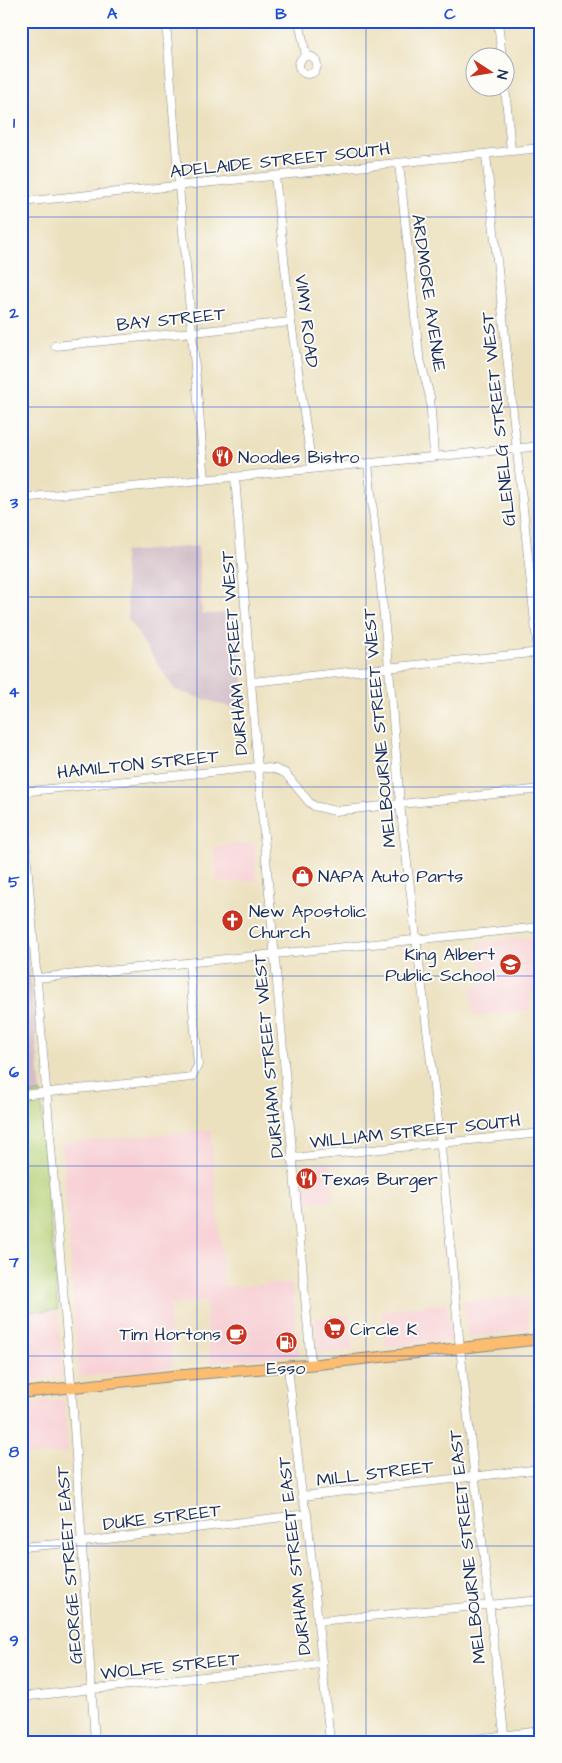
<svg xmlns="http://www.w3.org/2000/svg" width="562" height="1763" font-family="'Architects Daughter',sans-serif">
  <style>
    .built { fill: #f7cfd4 }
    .industrial { fill: #d2bdc8 }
    .green { fill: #b4d076; stroke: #68806a }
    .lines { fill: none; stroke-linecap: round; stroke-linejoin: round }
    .minor-casing { stroke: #84888e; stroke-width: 9 }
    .major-casing { stroke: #84888e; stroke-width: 12 }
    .minor { stroke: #fff; stroke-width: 8 }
    .major { stroke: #fcbd6f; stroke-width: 10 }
    .grid { fill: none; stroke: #1d4ed8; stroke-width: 1; stroke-opacity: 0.55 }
    .labels { text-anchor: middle; stroke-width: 4; stroke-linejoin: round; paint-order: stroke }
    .street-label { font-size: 18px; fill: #1b2f5e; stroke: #fdfcf7 }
    .poi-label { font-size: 18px; fill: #1b2f5e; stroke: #fdfcf7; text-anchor: start }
    .neatline { fill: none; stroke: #1d4ed8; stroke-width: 2 }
    .grid-label { font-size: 16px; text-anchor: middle; font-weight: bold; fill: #1d4ed8 }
  </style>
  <rect width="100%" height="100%" fill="#fdfcf7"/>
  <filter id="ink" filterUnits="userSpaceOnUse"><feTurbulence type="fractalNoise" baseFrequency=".02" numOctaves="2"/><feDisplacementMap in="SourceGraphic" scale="10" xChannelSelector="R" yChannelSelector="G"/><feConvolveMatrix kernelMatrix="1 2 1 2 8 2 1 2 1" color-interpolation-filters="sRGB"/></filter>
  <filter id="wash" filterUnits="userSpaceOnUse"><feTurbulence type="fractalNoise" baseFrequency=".0096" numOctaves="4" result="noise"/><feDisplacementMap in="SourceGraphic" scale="20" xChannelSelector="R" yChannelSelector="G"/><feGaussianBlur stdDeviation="1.12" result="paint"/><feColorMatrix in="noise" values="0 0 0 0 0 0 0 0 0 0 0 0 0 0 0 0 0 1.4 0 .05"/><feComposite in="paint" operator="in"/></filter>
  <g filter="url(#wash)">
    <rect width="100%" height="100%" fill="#ece1bf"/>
    <path class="built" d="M21,21H29L31,34L21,35Z
      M255,843L257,880L217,883L214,846Z
      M541,936V993L530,994L531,1010L474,1016L471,987L483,985L479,943Z
      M211,1130L224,1287L292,1283L299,1355L210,1363L205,1300L169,1305L173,1367L79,1377L62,1143Z
      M331,1163L333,1200L305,1202L302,1166Z
      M527,1296L529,1331L468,1337L463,1301Z
      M446,1303L452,1340L385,1347L382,1310Z
      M58,1310L63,1377L21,1382V1312Z
      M349,1314L353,1350L319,1353L315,1318Z
      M64,1399L68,1453L21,1456V1403Z"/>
    <path class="industrial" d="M198,546L202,614L238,613L245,712L175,690L128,619L124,552Z
      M21,878L41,1093L21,1095Z"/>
    <path class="green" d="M41,1093L43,1132L58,1310L21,1312V1095Z"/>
  </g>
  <g filter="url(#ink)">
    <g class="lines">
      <defs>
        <path id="minor" d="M166,21L179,186L205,480
          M299,21L306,56
          M498,21L502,58
          M299 65a9 9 0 1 1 18 0a9 9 0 1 1-18 0Z
          M504,76L511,151
          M486,155L541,680
          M399,163L419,355L430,397L434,455
          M275,176L291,322L312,468
          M21,202L541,148
          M55,346L291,322
          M368,463L388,656L400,804L440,1137L460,1348L505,1742
          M235,477L256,746L311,1364
          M21,498L541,446
          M252,682L541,652
          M21,792L72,1396L95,1742
          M21,792L258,767L275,769L285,773L309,802L314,806L335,811L541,789
          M37,978L541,927
          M21,1095L192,1077L198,1065L189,963
          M291,1158L541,1133
          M288,1367L302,1496L307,1514L330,1742
          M302,1496L541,1469
          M21,1547L83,1542L307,1514
          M318,1621L541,1600
          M21,1697L321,1664
          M450,1742L541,1731"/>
        <path id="major" d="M21,1393L172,1376L318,1364L541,1339"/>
      </defs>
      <use href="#minor" class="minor-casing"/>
      <use href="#major" class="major-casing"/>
      <use href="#minor" class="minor"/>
      <use href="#major" class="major"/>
    </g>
  </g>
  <path class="grid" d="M197,21V1742M366,21V1742M21,217H541M21,407H541M21,597H541M21,787H541M21,976H541M21,1166H541M21,1356H541M21,1546H541"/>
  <defs>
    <symbol id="restaurant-disc" viewBox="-11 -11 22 22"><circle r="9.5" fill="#c8321e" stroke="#fdfcf7"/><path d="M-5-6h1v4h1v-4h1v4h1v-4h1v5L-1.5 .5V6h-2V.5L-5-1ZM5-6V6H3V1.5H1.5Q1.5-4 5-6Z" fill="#fff"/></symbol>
    <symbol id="shop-disc" viewBox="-11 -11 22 22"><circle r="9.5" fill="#c8321e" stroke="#fdfcf7"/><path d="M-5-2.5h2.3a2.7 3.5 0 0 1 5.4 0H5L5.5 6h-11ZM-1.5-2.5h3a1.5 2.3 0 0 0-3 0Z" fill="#fff"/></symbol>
    <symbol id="church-disc" viewBox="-11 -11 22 22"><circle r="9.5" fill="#c8321e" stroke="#fdfcf7"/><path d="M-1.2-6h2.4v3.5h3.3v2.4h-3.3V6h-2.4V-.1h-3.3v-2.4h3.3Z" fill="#fff"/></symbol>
    <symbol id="school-disc" viewBox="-11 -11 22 22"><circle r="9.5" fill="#c8321e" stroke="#fdfcf7"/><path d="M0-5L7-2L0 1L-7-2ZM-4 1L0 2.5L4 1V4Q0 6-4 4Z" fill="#fff"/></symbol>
    <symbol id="supermarket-disc" viewBox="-11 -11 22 22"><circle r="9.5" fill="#c8321e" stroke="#fdfcf7"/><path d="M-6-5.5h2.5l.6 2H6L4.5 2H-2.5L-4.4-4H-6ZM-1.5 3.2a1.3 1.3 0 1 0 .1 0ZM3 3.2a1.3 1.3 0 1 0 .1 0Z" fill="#fff"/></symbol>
    <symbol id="cafe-disc" viewBox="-11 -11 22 22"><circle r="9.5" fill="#c8321e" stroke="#fdfcf7"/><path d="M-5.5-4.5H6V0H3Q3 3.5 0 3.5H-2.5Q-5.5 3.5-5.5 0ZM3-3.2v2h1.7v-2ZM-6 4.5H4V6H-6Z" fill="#fff"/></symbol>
    <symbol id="fuel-disc" viewBox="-11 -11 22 22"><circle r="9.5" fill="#c8321e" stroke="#fdfcf7"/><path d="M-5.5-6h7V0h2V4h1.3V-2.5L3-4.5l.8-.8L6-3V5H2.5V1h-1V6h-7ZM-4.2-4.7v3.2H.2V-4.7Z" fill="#fff"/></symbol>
  </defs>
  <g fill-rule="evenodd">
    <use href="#restaurant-disc" x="210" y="444" width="25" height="25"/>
    <use href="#shop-disc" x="290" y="864" width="25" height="25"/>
    <use href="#church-disc" x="220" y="908" width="25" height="25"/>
    <use href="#school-disc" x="498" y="952" width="25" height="25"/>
    <use href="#restaurant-disc" x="294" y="1166" width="25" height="25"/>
    <use href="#supermarket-disc" x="322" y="1316" width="25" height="25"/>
    <use href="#cafe-disc" x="224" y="1322" width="25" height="25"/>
    <use href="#fuel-disc" x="274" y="1330" width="25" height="25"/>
  </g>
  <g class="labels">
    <g class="street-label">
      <text transform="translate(280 160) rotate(-6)" y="6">ADELAIDE STREET SOUTH</text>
      <text transform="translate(429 293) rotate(82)" y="6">ARDMORE AVENUE</text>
      <text transform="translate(171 319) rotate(-6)" y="6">BAY STREET</text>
      <text transform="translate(307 321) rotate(83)" y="6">VIMY ROAD</text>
      <text transform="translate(498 419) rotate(-96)" y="6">GLENELG STREET WEST</text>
      <text transform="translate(234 653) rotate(-94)" y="6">DURHAM STREET WEST</text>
      <text transform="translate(379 728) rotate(-95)" y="6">MELBOURNE STREET WEST</text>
      <text transform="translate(138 764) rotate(-6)" y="6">HAMILTON STREET</text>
      <text transform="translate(268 1056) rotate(-95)" y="6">DURHAM STREET WEST</text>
      <text transform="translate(415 1131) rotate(-6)" y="6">WILLIAM STREET SOUTH</text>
      <text transform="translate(375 1473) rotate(-7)" y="6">MILL STREET</text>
      <text transform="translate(162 1517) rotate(-7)" y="6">DUKE STREET</text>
      <text transform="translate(467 1547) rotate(-96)" y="6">MELBOURNE STREET EAST</text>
      <text transform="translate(294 1556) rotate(-96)" y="6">DURHAM STREET EAST</text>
      <text transform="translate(69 1565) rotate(-94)" y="6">GEORGE STREET EAST</text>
      <text transform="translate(170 1666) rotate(-6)" y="6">WOLFE STREET</text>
    </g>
    <g class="poi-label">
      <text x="238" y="463">Noodles Bistro</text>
      <text x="318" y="882">NAPA Auto Parts</text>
      <text x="249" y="917">New Apostolic<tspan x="249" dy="21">Church</tspan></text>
      <text x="495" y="960" text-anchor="end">King Albert<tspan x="495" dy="21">Public School</tspan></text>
      <text x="322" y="1185">Texas Burger</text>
      <text x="350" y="1335">Circle K</text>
      <text x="221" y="1340" text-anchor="end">Tim Hortons</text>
      <text x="286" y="1374" text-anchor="middle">Esso</text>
    </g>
  </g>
  <rect width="562" height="1763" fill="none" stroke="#fdfcf7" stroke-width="55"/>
  <g transform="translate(490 72) rotate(102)"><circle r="24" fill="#fdfcf7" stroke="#a3aaba"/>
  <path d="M0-4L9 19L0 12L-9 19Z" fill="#c8321e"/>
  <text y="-8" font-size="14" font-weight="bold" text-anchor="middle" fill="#1b2f5e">N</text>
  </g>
  <rect x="28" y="28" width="506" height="1708" class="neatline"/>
  <g class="grid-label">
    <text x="112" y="19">A</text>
    <text x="281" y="19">B</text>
    <text x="450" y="19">C</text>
    <text x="14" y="128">1</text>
    <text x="14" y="318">2</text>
    <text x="14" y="508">3</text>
    <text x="14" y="697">4</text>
    <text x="14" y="887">5</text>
    <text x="14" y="1077">6</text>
    <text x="14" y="1267">7</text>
    <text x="14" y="1457">8</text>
    <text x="14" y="1646">9</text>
  </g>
</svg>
